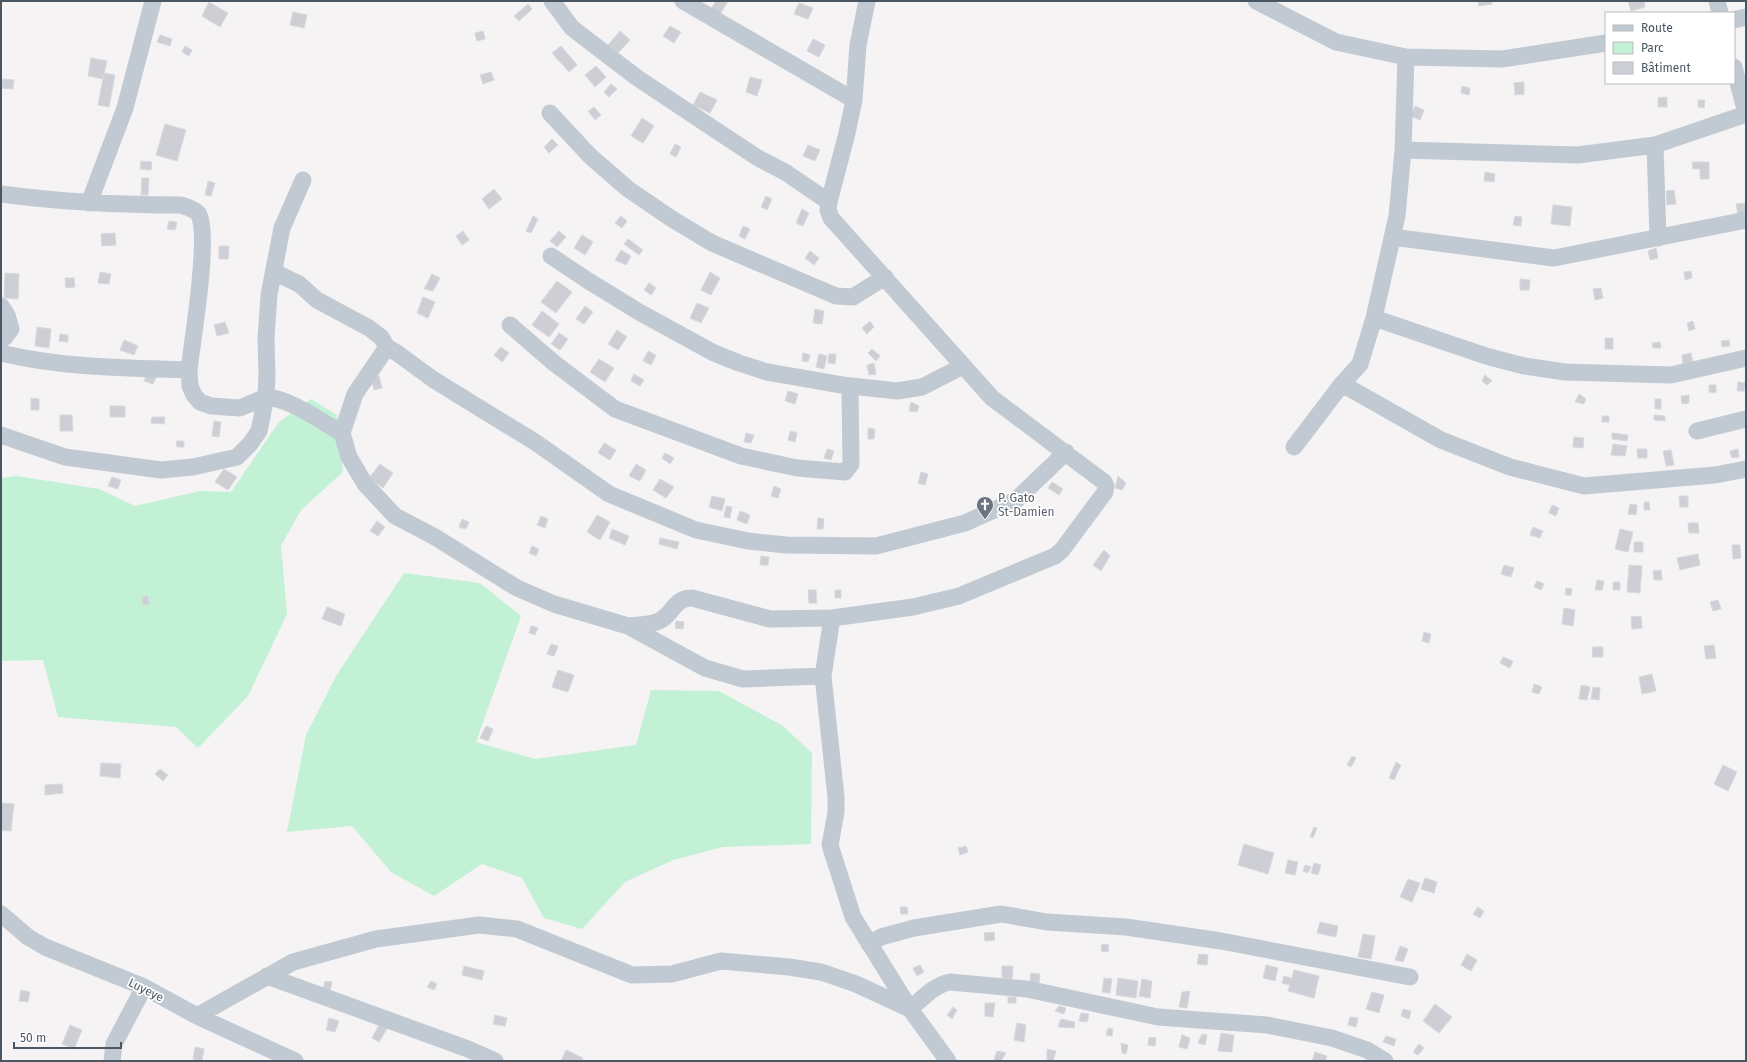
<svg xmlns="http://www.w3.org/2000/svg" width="1747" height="1062" font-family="'Fira Sans',sans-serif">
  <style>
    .green { fill: #c3f1d5 }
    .building { fill: #cdcfd5; stroke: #d7d9de }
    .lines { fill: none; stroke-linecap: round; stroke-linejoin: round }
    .minor { stroke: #c1cad2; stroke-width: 17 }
    .labels { text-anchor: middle; stroke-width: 3.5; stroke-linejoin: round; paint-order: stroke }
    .worship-label { font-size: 12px; fill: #5b616d; stroke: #fff; text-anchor: start }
    .street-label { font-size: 12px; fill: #4a5661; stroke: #fff }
  </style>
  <rect width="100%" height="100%" fill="#f5f3f3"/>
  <path class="green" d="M311,399L337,415L343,472L301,510L281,546L287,614L248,696L198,748L176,727L58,717L43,660L1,661V478L17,476L99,489L135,506L200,491L231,492L279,422Z
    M404,573L480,583L521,616L476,742L535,759L636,745L651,690L719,691L783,726L812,753L811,844L723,847L673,860L625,882L582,929L544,918L522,878L482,864L434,896L391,872L352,826L287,832L306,735L336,676Z"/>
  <path class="building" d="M716,1H728L719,16L710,10Z
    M1478,1H1492V4L1479,6Z
    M1628,1H1644L1645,7L1631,11Z
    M209,2L228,13L220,27L202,16Z
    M799,3L813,8L808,19L794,14Z
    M528,4L532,9L519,21L514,16Z
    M293,12L307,15L304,28L290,25Z
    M670,26L681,32L674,43L663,36Z
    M483,31L485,39L477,41L475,33Z
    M620,31L630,40L618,53L608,45Z
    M160,35L172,39L170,46L157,42Z
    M813,39L825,45L819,57L807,51Z
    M185,46L192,50L189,56L182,52Z
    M561,46L577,65L569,72L552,53Z
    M91,58L107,61L103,79L88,76Z
    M596,66L606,77L595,87L585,75Z
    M491,72L494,80L483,84L480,75Z
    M104,73L115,75L109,107L98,105Z
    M750,77L762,80L757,96L746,92Z
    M3,79L14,80L13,89L2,88Z
    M1524,82V94L1515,95L1514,83Z
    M611,84L617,89L609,97L604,92Z
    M1462,86L1470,88L1469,95L1461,93Z
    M700,92L717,100L710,113L693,105Z
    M1667,97V107H1658V98Z
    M1698,100H1705L1704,108L1698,107Z
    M1415,106L1424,110L1420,120L1411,116Z
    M594,107L601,115L595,120L588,111Z
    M642,118L654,126L643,143L631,136Z
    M165,124L186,130L177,161L156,155Z
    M552,139L558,145L549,153L544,147Z
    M675,144L681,147L676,157L670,154Z
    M808,145L820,150L815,161L803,156Z
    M141,161L152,162L151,170L140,169Z
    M1692,162H1709V179H1700V169H1693Z
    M1485,172L1495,174L1494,182L1484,181Z
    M142,178H149L148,195H141Z
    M208,181L215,183L211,196L205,195Z
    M494,189L502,199L489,209L482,199Z
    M1674,190L1676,204L1667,205L1666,191Z
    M766,196L772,199L767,210L761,207Z
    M1746,203V218L1739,219L1736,204Z
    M1553,205L1572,207L1570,226L1551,224Z
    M802,209L809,213L803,226L796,223Z
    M533,216L538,219L531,233L526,231Z
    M621,216L627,221L622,228L615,223Z
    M1515,216L1522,217L1521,226L1513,225Z
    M169,221L177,222L175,230L167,229Z
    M743,226L750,229L745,239L739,236Z
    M463,231L469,240L462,245L456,236Z
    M559,231L566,237L557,247L550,241Z
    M115,233L116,245L102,246L101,234Z
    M582,235L593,242L585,255L574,248Z
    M628,239L643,250L639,255L624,244Z
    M219,246H229L228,259H219Z
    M1656,248L1658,258L1650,260L1648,251Z
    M621,250L631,256L626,265L615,260Z
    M810,251L819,258L814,265L805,258Z
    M1691,271L1692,278L1685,280L1684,272Z
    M100,272L111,274L109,284L98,283Z
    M710,272L720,278L711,295L701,290Z
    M5,273L19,274L18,299L4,298Z
    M432,274L440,278L433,291L424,289Z
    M65,278H74L75,287L66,288Z
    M1520,279L1530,280L1529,290H1520Z
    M557,281L572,292L556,313L541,302Z
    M649,283L656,288L651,295L644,290Z
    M1601,288L1603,298L1595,300L1593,289Z
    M423,297L435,302L428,318L417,313Z
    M697,303L709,308L701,323L690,318Z
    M585,306L593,312L584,324L576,319Z
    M815,309L824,311L822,324L813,323Z
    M542,311L559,324L549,337L532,325Z
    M870,321L874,327L867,334L862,328Z
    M1693,321L1695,329L1689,331L1687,323Z
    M225,322L229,333L217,336L214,325Z
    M37,327L51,329L49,348L35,346Z
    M617,330L627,337L618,350L608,344Z
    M559,333L568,339L560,350L551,344Z
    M60,334L68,335V342L59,341Z
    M1605,338H1613V349H1605Z
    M124,340L138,346L134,355L120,350Z
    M1729,340L1730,346L1722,347L1721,341Z
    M1660,342L1661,348H1653L1652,343Z
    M501,347L509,353L502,362L494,355Z
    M872,349L880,356L876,361L868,353Z
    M648,351L656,355L651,365L643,361Z
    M803,353L810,355L808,362L802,361Z
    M1691,353L1693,363L1683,364L1682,355Z
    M819,354L827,356L824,369L816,367Z
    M829,354H836L835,364L828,363Z
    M599,359L614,368L605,382L590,372Z
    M874,363L876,374L869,375L867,365Z
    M148,372L157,375L153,384L144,381Z
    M634,374L644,380L640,386L631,381Z
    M1485,375L1492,381L1487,385L1482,381Z
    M379,376L382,388L374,390L371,378Z
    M1738,382L1745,383L1744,391H1737Z
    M1709,385H1716V393L1709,392Z
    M788,391L798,394L795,404L785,401Z
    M1579,394L1586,399L1584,404L1575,402Z
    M1689,395V403L1682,404L1681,396Z
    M31,398L39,399V410H31Z
    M1655,399H1661V409H1655Z
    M911,402L919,406L917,412L909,411Z
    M110,406H125V417H110Z
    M60,415H72L73,431H60Z
    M1654,415L1665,416V421L1654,420Z
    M1602,416H1609V422H1602Z
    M152,417H165L164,424L151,423Z
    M214,421L221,422L219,437L212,436Z
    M868,428L875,429L874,439H868Z
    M790,431L797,433L795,442L788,440Z
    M746,433L754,435L751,443L744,442Z
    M1612,433L1628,435L1627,441L1612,439Z
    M1574,437L1584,438L1583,448L1573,447Z
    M176,441H184V447H177Z
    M604,443L616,450L610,460L598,453Z
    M1613,444L1627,446L1625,456L1611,455Z
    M827,449L834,451L831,460L824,458Z
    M1637,449H1647V458H1638Z
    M1738,449L1739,457L1732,458L1730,451Z
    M1671,450L1674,465L1666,466L1663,451Z
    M665,453L674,458L670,464L662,458Z
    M380,464L393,473L383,488L369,478Z
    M636,464L646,470L640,481L629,476Z
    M224,469L237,477L228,490L215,482Z
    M921,472L928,474L925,485L918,483Z
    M1118,476L1126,483L1122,490L1115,488Z
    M112,477L121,480L118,489L108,486Z
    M660,479L674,487L666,498L653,490Z
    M1052,482L1063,489L1059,495L1048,488Z
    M774,486L781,489L778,498L771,496Z
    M712,496L725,499L722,511L709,507Z
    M1679,496H1688V507H1680Z
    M1644,502H1649L1650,510H1644Z
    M1630,504L1637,505L1636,515L1628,514Z
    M1552,505L1559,508L1556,516L1549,513Z
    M726,506L732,507L730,518L724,517Z
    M740,511L750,515L747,524L737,520Z
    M597,515L610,522L600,540L587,532Z
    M541,516L548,519L545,528L537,525Z
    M818,518L824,519L823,529H817Z
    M462,519L469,522L466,529L459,527Z
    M377,521L385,527L378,536L370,531Z
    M1688,523H1698L1699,533H1689Z
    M1533,527L1543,531L1540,538L1530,535Z
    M612,529L629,536L625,545L609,538Z
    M1620,529L1633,532L1628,552L1615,549Z
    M660,538L679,542L677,549L659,544Z
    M1634,542H1643V552H1634Z
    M1732,545H1740L1741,558L1733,559Z
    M532,546L539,549L536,556L529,553Z
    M1104,550L1110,556L1101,571L1093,565Z
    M1698,554L1700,565L1680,570L1677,558Z
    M761,556L769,557L768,565H760Z
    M1504,565L1514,568L1511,577L1501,574Z
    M1629,565L1642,566L1640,593L1627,592Z
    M1661,570L1662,580H1654L1653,571Z
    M1597,580L1604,581L1602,590H1595Z
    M1537,581L1544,584L1541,590L1534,587Z
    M1613,582H1620V590H1613Z
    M1566,588L1572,589L1571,595H1565Z
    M808,590H816L817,603H809Z
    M835,590H841V598H835Z
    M148,596L149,604L143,605L142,597Z
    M1718,600L1721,609L1713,611L1710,602Z
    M327,607L345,614L341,626L322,619Z
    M1564,608L1575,610L1573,626L1562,624Z
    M1641,616L1642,628L1632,629L1631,617Z
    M676,621L684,622L683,629L675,628Z
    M531,626L538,628L535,635L529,633Z
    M1424,632L1431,634L1429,643L1422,641Z
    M551,644L558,646L554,656L547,654Z
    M1714,645L1716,658L1706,659L1704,646Z
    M1593,647H1603V657H1592Z
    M1503,657L1513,661L1510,668L1500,663Z
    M558,670L574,675L568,692L552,687Z
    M1652,674L1656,691L1642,694L1639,677Z
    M1534,684L1542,687L1539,694L1532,692Z
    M1581,685L1590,687L1587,700L1579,699Z
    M1593,687L1600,688L1599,700L1591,699Z
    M486,726L493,729L488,741L480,738Z
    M1352,756L1356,758L1351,767L1347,765Z
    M1396,762L1401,765L1394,780L1389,778Z
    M101,763L121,764L120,778L100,776Z
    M1723,765L1737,772L1728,791L1714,784Z
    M160,769L168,775L163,781L155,774Z
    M62,784L63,793L45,795V785Z
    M1,803L14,804L11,831L1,830Z
    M1314,827L1317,828L1313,838L1310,837Z
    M1244,844L1274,853L1268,874L1238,865Z
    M966,846L968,852L960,855L958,848Z
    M1288,860L1298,862L1295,875L1285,873Z
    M1314,863L1321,865L1318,875L1311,873Z
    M1305,865L1311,867L1308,873L1303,871Z
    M1425,878L1437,882L1434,893L1421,889Z
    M1408,879L1420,883L1412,902L1400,897Z
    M900,907H907L908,914H901Z
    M1478,907L1484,911L1480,918L1473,914Z
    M1320,922L1338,926L1336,937L1317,933Z
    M994,932L995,940L985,941L984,933Z
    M1363,934L1375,936L1371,959L1358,957Z
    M1102,944L1109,945L1108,952L1101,951Z
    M1400,946L1408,949L1403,962L1395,960Z
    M1199,954L1208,955L1207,965L1197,964Z
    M1467,954L1477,960L1471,971L1461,965Z
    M920,965L924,972L917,976L913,968Z
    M1266,965L1278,968L1275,981L1263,978Z
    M464,966L484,971L482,980L462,975Z
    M1002,966H1013L1012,979L1002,978Z
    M1294,970L1319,976L1314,998L1288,991L1290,985L1282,983L1284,976L1292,978Z
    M1031,973L1040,974L1039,983L1030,982Z
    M1104,978L1112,979L1110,993L1102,992Z
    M1118,978L1138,981L1136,998L1116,995Z
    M1142,979L1152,981L1150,998L1139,996Z
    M325,981L332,982L330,992L323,991Z
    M431,981L437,984L434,990L427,987Z
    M21,990L30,992L28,1002L19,1001Z
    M1190,991L1187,1008L1179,1007L1182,992Z
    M1372,992L1384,995L1379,1013L1366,1009Z
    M1008,997H1016V1003H1008Z
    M985,1003H995L993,1017L985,1016Z
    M1435,1004L1452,1017L1439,1033L1423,1021Z
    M1059,1006L1066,1008L1064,1014L1055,1011Z
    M953,1007L957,1010L952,1019L947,1015Z
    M1403,1009L1411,1011L1409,1019L1401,1016Z
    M1081,1013L1089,1014L1087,1022L1079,1021Z
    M495,1015L507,1018L505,1026L493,1024Z
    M1350,1017L1358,1018L1356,1027L1348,1025Z
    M329,1018L339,1021L335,1032L326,1030Z
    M1061,1019L1075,1022L1074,1028L1058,1027Z
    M380,1023L388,1027L379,1042L372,1038Z
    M1017,1023L1026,1025L1024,1042L1014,1040Z
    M70,1025L82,1030L74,1049L62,1044Z
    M1108,1028L1113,1029L1112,1036L1106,1035Z
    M1221,1033L1234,1035L1232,1052L1218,1051Z
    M1202,1034L1207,1035L1205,1045L1198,1043Z
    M1182,1035L1190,1038L1187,1049L1179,1047Z
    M1386,1036L1396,1039L1394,1046L1383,1042Z
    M1149,1037L1156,1038L1155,1046L1148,1045Z
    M1121,1043L1128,1045L1126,1054L1122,1053Z
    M1419,1044L1424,1048L1418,1055L1413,1052Z
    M195,1047L204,1049L202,1061L193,1059Z
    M1047,1049L1056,1051L1053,1061H1047Z
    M566,1050L583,1058L581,1061H561Z
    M997,1051L1006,1053L1001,1061L994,1060Z
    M1315,1052L1327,1056L1325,1061H1312Z"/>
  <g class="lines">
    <path class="minor" d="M552,1L572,28L636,77L714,129L758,158L785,172L829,202
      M683,1L854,100
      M1256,1L1336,42L1406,57L1502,59L1606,43
      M1717,1L1720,13
      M1734,20L1746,17
      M1734,67L1746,113
      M550,113L590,156L628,189L672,219L712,243L836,296L853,297L885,277
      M1655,145L1658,238
      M1403,150L1578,155L1655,145L1746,114
      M1,194C61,202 121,205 181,205C187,207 194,209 198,213C211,233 192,342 189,370L190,386L194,395L200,402L211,406L240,408L266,397L267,375L266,338L269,295L282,228L303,180
      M89,203L125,108L153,1
      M1392,237L1554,258L1746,220
      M551,256L587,280L639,312L714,353L739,363L767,372L842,385L897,391L922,387L963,366
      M274,272L299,284L317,300L369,328L381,337L387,347L355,394L342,433L349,457L365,484L395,516L435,537L517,588L554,604L628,626L705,668L743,679L823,676
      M1,306L7,315L11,329L5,337L1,340
      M1374,318L1486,356L1524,366L1565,372L1671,375L1746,358
      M510,325L554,363L615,409L741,456L797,468L845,472L851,464L850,386
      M387,347L397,353L434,380L535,442L609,494L696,530L748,541L786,545L876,546L965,523L1016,500L1066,452
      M1,353C63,368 126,368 189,370
      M1342,384L1441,440L1510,467L1584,486L1715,475L1746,469
      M1697,431L1746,419
      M1,435L65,457L161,470L193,467L237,457L250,444L259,431L266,397C291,399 320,421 342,433
      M1294,447L1342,384L1360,364L1374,318L1397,216L1403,150L1406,57
      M832,618L823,676L836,797V812L830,845L853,917L910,1009L948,1061
      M628,626C637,625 650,625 659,621C673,615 673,598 692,598L770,619L832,618L913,607L959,596L1055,556L1062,550L1105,492L1106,486L1104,482L992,398L831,218L828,210L829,202L847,133L854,100L858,45L867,1
      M1,914L28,937L45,947L144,987L197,1016L295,1061
      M869,944L881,937L914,928L1001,914L1047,922L1126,927L1221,941L1410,977
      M267,976L468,1049L495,1061
      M197,1016L293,962L376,939L479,925L517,929L632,975L672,974L721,961L789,967L821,972L856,984L910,1009C923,998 934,985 950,982L1027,989L1158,1017L1267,1025L1332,1038L1367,1050L1385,1061
      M112,1061L114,1044L144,987"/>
  </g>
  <defs>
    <symbol id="church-pin" viewBox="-11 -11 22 30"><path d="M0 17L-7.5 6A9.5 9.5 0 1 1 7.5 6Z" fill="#6b7280" stroke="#fff"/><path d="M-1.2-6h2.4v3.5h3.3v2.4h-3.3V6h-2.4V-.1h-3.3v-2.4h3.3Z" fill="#fff"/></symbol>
  </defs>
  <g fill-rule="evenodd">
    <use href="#church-pin" x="975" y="495" width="20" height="27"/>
  </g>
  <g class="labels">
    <g class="worship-label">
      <text x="998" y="502">P. Gato<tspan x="998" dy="14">St-Damien</tspan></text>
    </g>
    <g class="street-label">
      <text transform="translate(146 990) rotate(26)" y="4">Luyeye</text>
    </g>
  </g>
  <rect width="1747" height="1062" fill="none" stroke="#4a5661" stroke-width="4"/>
  <rect x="1605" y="12" width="130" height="72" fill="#ffffff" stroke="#b7bbc0"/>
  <rect x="1613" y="25" width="20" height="6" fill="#c1cad2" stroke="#b7bbc0"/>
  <text x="1641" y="32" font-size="12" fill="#4a5661">Route</text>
  <rect x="1613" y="42" width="20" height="12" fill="#c3f1d5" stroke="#b7bbc0"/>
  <text x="1641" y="52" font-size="12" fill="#4a5661">Parc</text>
  <rect x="1613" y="62" width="20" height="12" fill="#cdcfd5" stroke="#b7bbc0"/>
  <text x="1641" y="72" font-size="12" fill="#4a5661">Bâtiment</text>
  <path d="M14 1042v6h107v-6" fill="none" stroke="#4a5661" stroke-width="2"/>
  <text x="20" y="1042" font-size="12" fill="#4a5661" stroke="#ffffff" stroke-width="3" paint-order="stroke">50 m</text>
</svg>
